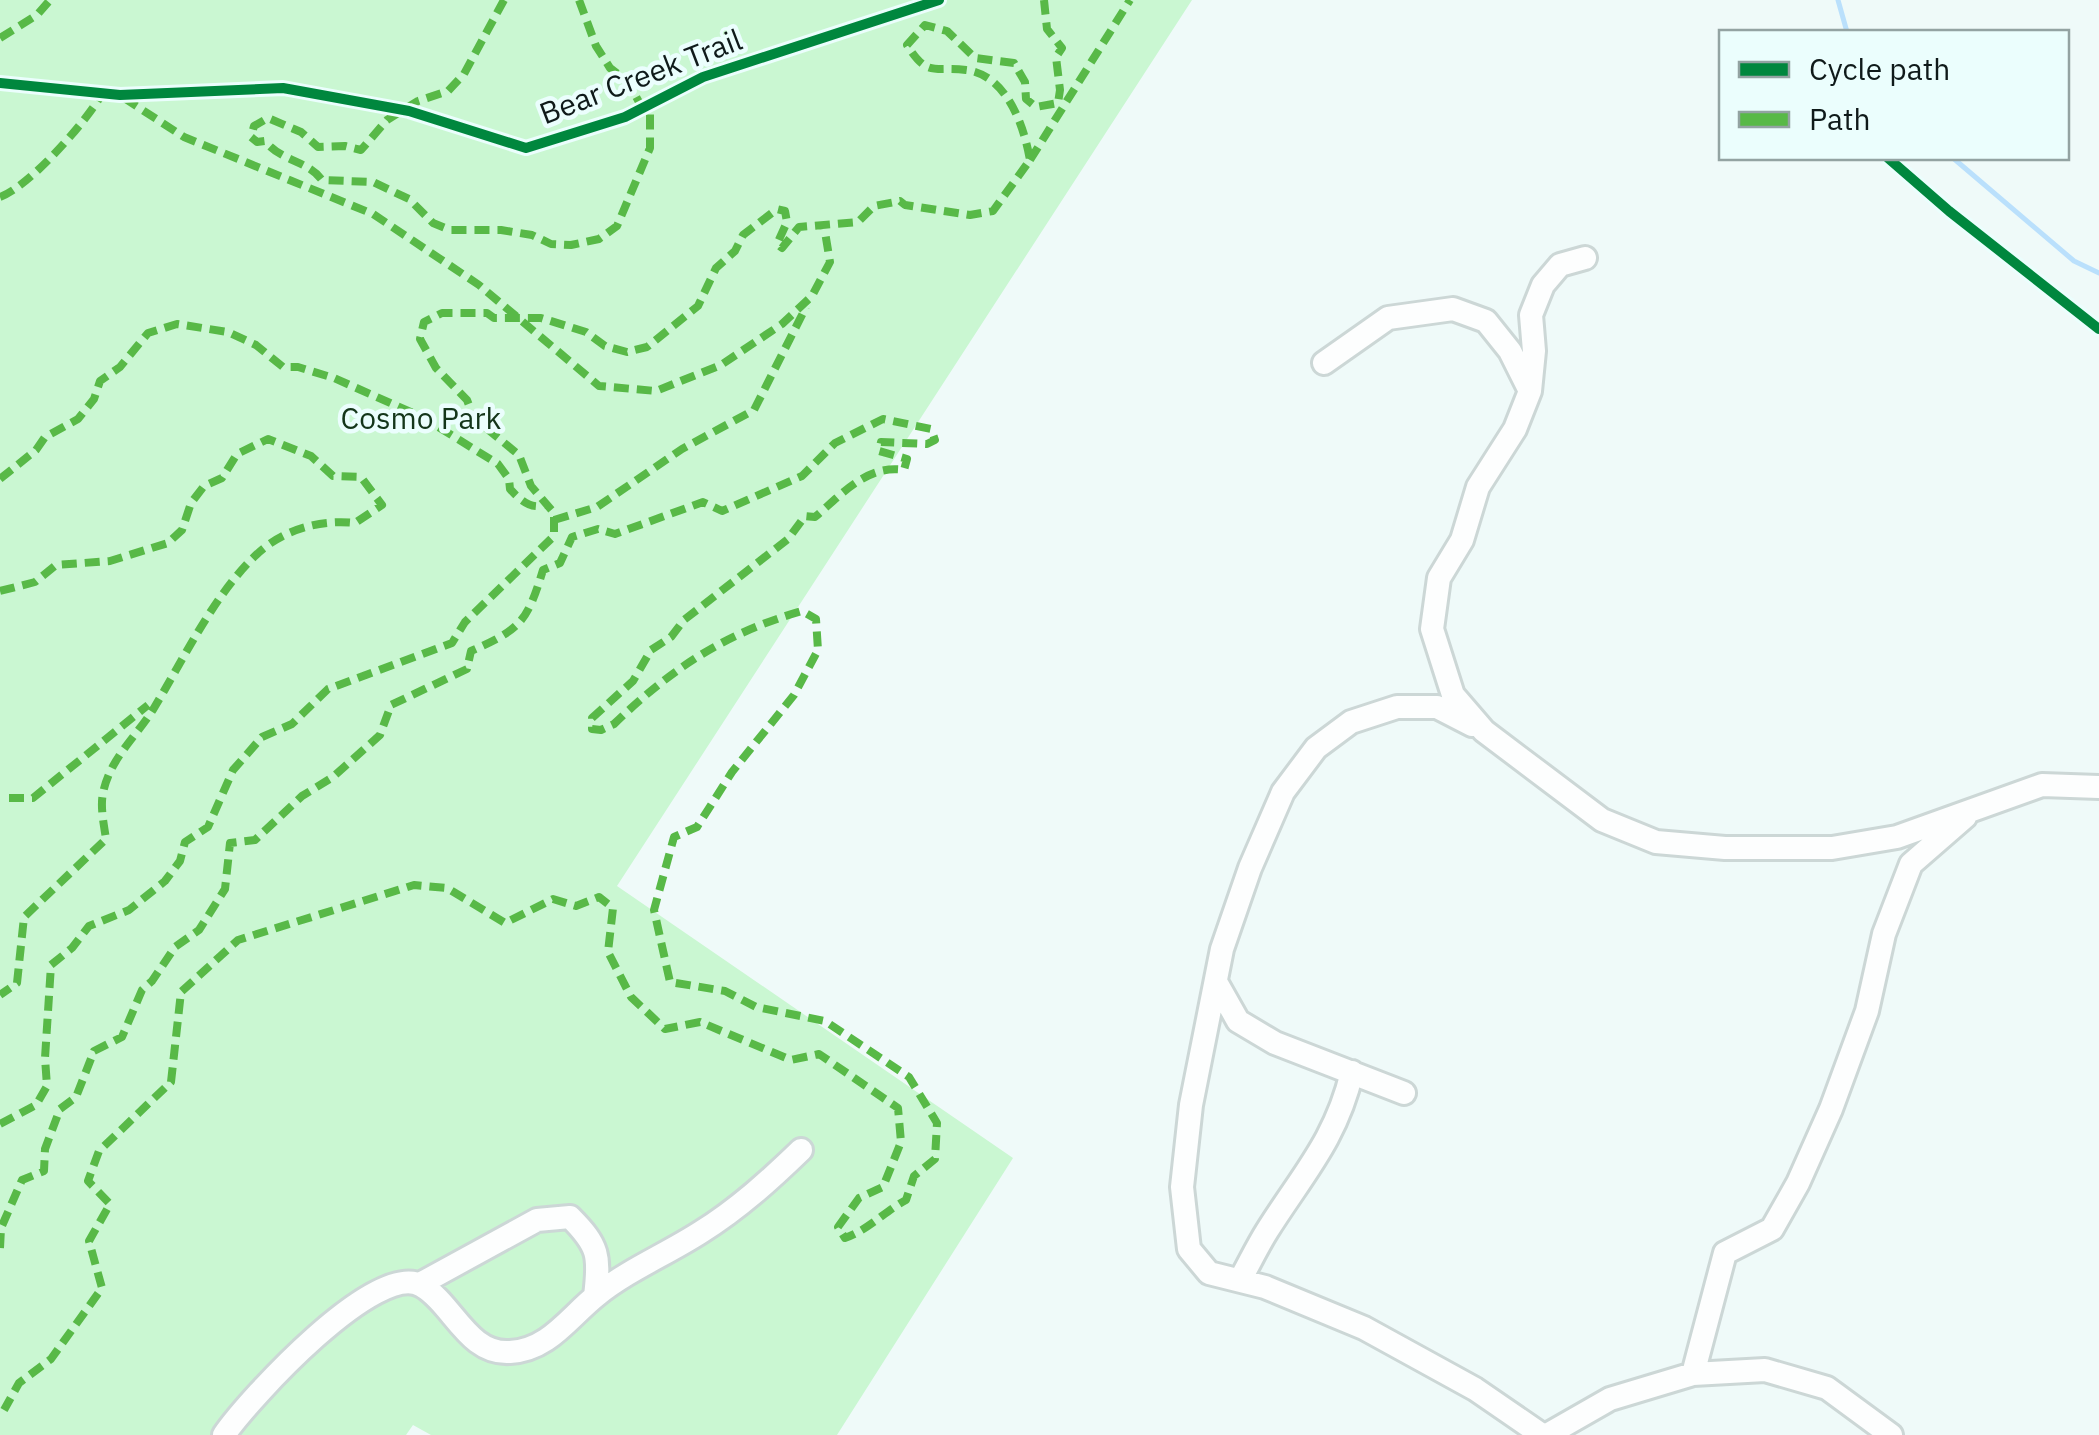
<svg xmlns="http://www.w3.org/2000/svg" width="2099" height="1435" font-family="'IBM Plex Sans',sans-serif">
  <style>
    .green { fill: #caf7d2 }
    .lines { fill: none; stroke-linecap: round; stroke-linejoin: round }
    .stream { stroke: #bae0fc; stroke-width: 5 }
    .minor-casing { stroke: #ccd7d6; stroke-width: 28 }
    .minor { stroke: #fdfefe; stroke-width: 22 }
    .quiet { stroke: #58b947; stroke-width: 8; stroke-dasharray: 15 8; stroke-linecap: butt }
    .cycleway-casing { stroke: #ebfefd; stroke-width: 16 }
    .cycleway { stroke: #00873e; stroke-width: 10 }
    .labels { text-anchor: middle; stroke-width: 9; stroke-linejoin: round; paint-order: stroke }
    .street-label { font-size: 30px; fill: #0f1a1a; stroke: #ebfefd }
    .park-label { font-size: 30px; fill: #14361a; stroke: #ebfefd }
  </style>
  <rect width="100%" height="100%" fill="#effaf9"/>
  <path class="green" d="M0,0H1192L617,886L1013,1158L837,1435H431L413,1425L406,1435H0Z"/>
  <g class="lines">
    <path class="stream" d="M1838,0L1847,32
      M1953,158L2074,261L2099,273"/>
    <defs>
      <path id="minor" d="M1585,258L1560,265L1543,285L1531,315L1534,351L1530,391L1515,429L1478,487L1462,540L1439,578L1432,629L1453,695L1484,731L1602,820L1656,842L1725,848H1832L1897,837L2042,785L2099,787
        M1324,363L1388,318L1453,309L1486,321L1510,351L1530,391
        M1472,725L1437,707H1397L1351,722L1316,748L1283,792L1250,868L1222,949L1191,1105L1182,1187L1189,1249L1209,1273L1265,1287L1364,1328L1475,1389L1542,1435
        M1216,982L1238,1021L1275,1043L1404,1093
        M1240,1280C1249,1264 1257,1247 1267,1231C1302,1175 1336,1140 1352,1072
        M420,1284L537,1220L570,1217C599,1246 600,1256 595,1296
        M1693,1374L1725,1253L1772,1229L1798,1183L1831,1109L1867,1011L1884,934L1911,864L1965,817
        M224,1435C248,1400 378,1258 422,1286C453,1304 468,1355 510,1352C549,1350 569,1317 597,1295C628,1270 667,1254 701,1232C738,1209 770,1180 801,1150
        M1547,1435L1610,1399L1693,1374L1765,1370L1827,1388L1891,1435"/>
    </defs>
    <use href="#minor" class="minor-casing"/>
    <use href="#minor" class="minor"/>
    <path class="quiet" d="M504,0L464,74L448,91L418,101L387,120L361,150L345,146L318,147L301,132L268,118L254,126L251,137L257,142L265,141C282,162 307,160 322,180L373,182L409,199L433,223L450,230H501L532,235L551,244L571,245L599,239L617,226L650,148V112L639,102L628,82L610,68L596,46L579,0
      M0,38L37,15L50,0
      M124,98L184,137L373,214L479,285L599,386L656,391L721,365L782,324L812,296L830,262L824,226
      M1030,160L1130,0
      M0,197C30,186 86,122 102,94
      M0,479L36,450L45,437L78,419L94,399L100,381L120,367L148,333L177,324L228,332L256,345L283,367H298L334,378L424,418L498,464L509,479L510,489C520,500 532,511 547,504
      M554,520L597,507L682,449L754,410L806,307
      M0,591L35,582L56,565L110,561L168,543L182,530L191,503L204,486L222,478L237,454L268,439L311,456L333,476L361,477L382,505L355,523C320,519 282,530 256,555C214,595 184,658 154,708C137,736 110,758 103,793C100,807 104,825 106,839L24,917L17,983L0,995
      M9,798H33L148,705
      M0,1124L36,1105L47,1086L45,1058L51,965L72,948L89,926L129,910L165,881L180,861L185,842L208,827L233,770L262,737L292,724L328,689L452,643L465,622L554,536V513L531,486L519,455L474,418L467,400L436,368L420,339L424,322L442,313H487L494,318H541L586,332L605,346L627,352L647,347L698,306L716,268L735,251L743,235L777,209L785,211L787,222L777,244L782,248L799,227L858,222L874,206L900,201L905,205L970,215L993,211L1030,160C1024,126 1007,75 966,70C933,66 928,78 907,45L925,25L947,31L975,58L1014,63L1025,82L1026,99L1036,107L1058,103L1060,90L1056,57L1062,48L1047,29L1044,0
      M0,1248L1,1228L22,1180L44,1171L45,1149L60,1109L76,1097L94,1051L122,1037L142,990L152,981L175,947L199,930L225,889L230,843L255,840L302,796L333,777L380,735L391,705L467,669L471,651C521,629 527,622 543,570L560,563L572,537L598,529L615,534L703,502L722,511L802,476L835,443L883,419L931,429L935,440L927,444L881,442L879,451L907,459L904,470C867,464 841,495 815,517L805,516L788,539L684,620L671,637L651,650L633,681L592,718V729L601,730L614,724C671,669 725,633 802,611L816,619L818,650L794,695L732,772L697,827L674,837L654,910L670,982L725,991L756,1007L825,1021L909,1077L937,1123L935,1159L914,1176L906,1200C884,1212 868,1230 845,1238L838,1227L859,1198L883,1187L901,1142L898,1108L819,1054L791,1060L700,1022L665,1029L631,997L608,952L613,908L599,897L576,906L553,899L505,923L447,888L414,885L238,940L181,992L171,1082L99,1151L88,1181L110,1204L89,1241L102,1288L51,1359L19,1383L4,1410"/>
    <defs>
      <path id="cycleway" d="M0,83L120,95L283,88L409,111L526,148L625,117L703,77L939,0
        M1888,158L1949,211L2099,329"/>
    </defs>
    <use href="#cycleway" class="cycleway-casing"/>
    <use href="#cycleway" class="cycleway"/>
  </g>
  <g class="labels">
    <g class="street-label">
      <text transform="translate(641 77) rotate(-21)" y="10">Bear Creek Trail</text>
    </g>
    <g class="park-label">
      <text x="421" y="429">Cosmo Park</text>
    </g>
  </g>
  <rect x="1719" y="30" width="350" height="130" fill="#ebfefd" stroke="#93a3a2" stroke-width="2.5"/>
  <rect x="1739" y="62" width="50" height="15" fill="#00873e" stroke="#93a3a2" stroke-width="2.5"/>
  <text x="1809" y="80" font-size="30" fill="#0f1a1a">Cycle path</text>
  <rect x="1739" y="112" width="50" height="15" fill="#58b947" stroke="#93a3a2" stroke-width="2.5"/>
  <text x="1809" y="130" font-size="30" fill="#0f1a1a">Path</text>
</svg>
